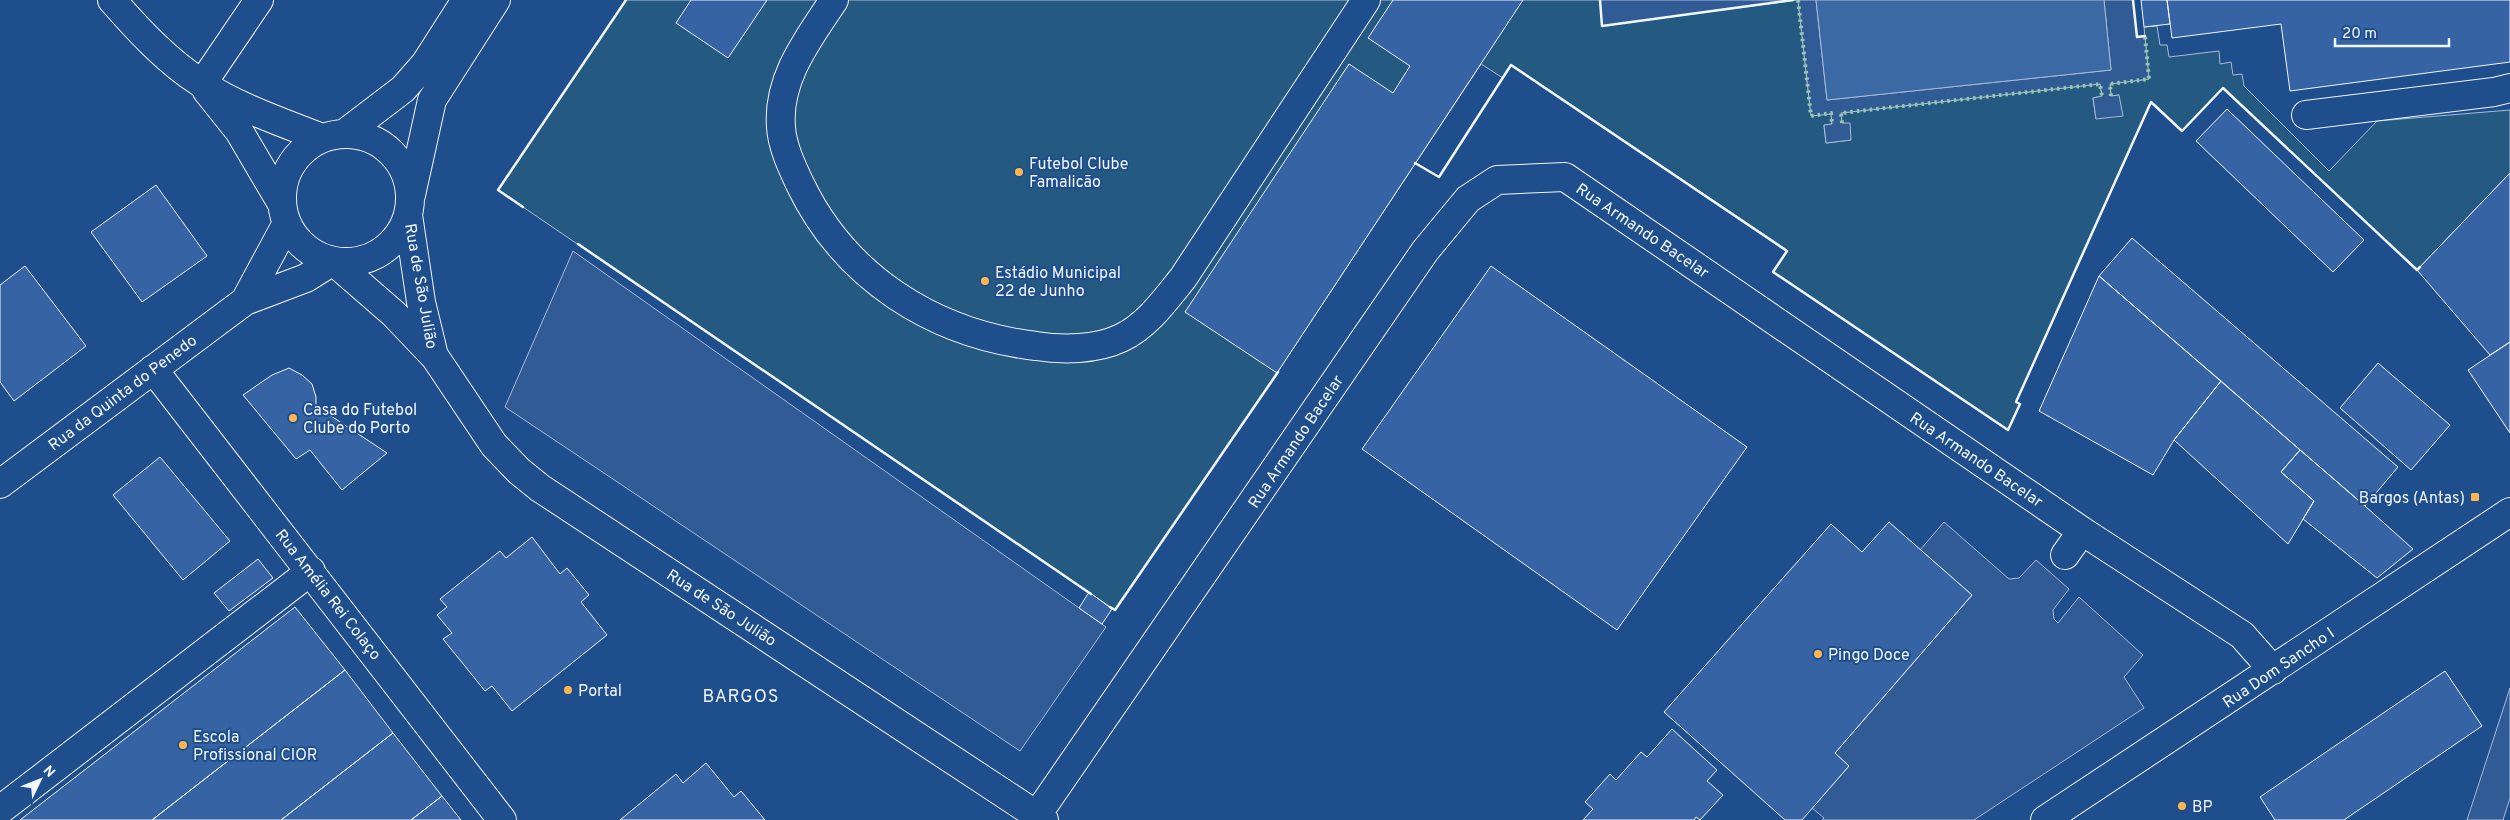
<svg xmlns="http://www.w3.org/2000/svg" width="2510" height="820" font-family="Overpass,sans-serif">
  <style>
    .green { fill: #245a82; stroke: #a8bbd7 }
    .parking { fill: #305b95; stroke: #a8bbd7 }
    .water { fill: #3b69a3; stroke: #a8bbd7 }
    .building { fill: #3563a3; stroke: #f2f6ff }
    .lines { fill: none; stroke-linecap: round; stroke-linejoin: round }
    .minor-casing { stroke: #f2f6ff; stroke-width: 30 }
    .minor { stroke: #1f4e8c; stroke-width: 28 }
    .hedge { stroke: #97c8a6; stroke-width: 4; stroke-dasharray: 2.5 4; stroke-linecap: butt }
    .wall { stroke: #f2f6ff; stroke-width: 2.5 }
    .poi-dot { fill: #ffb74d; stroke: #1f4e8c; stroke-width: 2 }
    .labels { text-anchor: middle; stroke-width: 4; stroke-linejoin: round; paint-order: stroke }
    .poi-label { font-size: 16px; fill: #f2f6ff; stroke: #1f4e8c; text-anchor: start }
    .street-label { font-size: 16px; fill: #f2f6ff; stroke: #1f4e8c }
    .neighbourhood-label { font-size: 18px; letter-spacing: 1px; fill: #f2f6ff; stroke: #1f4e8c }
  </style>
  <rect width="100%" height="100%" fill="#1f4e8c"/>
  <path class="green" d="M626,0H1600L1602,26L1798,0L1811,116L1831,113L1832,124L1824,125L1826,143L1851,140L1842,123L1841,113L2100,84L2102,96L2093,98L2096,119L2119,95L2111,96L2110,84L2149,79L2144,27L2157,26L2160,45H2167L2169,57L2219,51L2220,64L2231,62L2233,75L2242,74L2244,86L2329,171L2377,121L2510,110V173L2417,270L2223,88L2182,131L2151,103L2016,402L2020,404L2008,430L1773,272L1787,250L1512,65L1503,78L1481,64L1277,373L1115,610L498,190Z"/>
  <path class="parking" d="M1600,0H1793L1602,26Z
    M1798,0H1816L1827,100L2111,70L2104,0H2133L2137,37L2145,36L2149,79L2110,84L2111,96L2119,95L2123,116L2096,119L2093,98L2102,96L2100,84L1841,113L1842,123H1850L1851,140L1826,143L1824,125L1832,124L1831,114L1811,116Z
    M573,251L1106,627L1020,751L505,407Z
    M1944,522L2009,579L2019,578L2036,560L2069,589L2053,610L2054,619L2058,623L2079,597L2143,655L2124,677L2144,708L1974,820H1822L1824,818L1812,808L1849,766L1835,753L1972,595L1920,550Z
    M2510,688V798L2503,820H2467Z"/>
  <path class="water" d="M1816,0H2104L2111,70L1827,100Z"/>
  <path class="building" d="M691,0H767L728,58L676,23Z
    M1393,0H1523L1277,373L1185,312L1349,64L1393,93L1410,66L1368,38Z
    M2141,0H2167L2170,24L2144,27Z
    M2167,0H2510V62L2290,91L2281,24L2172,38Z
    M2227,109L2364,240L2333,272L2196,141Z
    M2510,173V342L2490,355L2417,270Z
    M156,185L207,256L142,302L91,232Z
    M2132,238L2398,467L2365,506L2099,276Z
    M25,266L86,346L14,401L0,382V285Z
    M1491,266L1747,447L1617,630L1362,449Z
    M2099,276L2221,381L2174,440L2153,475L2039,411Z
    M2510,342V433L2468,370Z
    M2378,363L2450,425L2411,470L2340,408Z
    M289,368L302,375L312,384L316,397V406L387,453L342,490L310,450L296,459L243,395L272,375Z
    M2221,381L2300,450L2281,472L2314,501L2288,544L2174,440Z
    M2300,450L2365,506L2413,549L2377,578L2303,519L2314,501L2281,472Z
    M160,457L230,541L183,580L113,495Z
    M1889,522L1972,595L1835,753L1849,766L1802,820H1785L1664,712L1831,524L1862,552Z
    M532,537L560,574L567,568L589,595L581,602L607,635L512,711L492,686L485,691L443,639L452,633L437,615L447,607L440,599L500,551L506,558Z
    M258,559L273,578L229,611L214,593Z
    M1089,592L1112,609L1102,624L1079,608Z
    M295,607L345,670L152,820H20Z
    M345,670L393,733L281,820H152Z
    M2445,671L2482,726L2344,820H2275L2260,797Z
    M1672,729L1717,770L1707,781L1723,795L1700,820L1696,817L1694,820H1583L1593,809L1585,802L1610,774L1616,780L1641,752L1647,757Z
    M393,733L442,796L411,820H281Z
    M706,763L734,797L741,791L765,820H620L676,774L683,783Z
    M442,796L461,820H411Z"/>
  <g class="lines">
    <defs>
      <path id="minor" d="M112,0C139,31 167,61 201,83C234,106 284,123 322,138
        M834,0C809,38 777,78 781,127C782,146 792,167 800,184C845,278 934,334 1036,346C1062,350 1096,350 1121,338C1147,326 1166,299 1183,278L1366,0
        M202,84L259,0
        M207,91L239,131L282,204
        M2306,115L2494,92L2510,88
        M344,134L403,89L425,64L466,0
        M282 198a64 64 0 1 1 128 0a64 64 0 1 1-128 0Z
        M411,195L432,100L496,0
        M408,215L421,302L434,356
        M333,261L394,314L435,357L494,445L519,471L540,488L1044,820
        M245,301L287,223
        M153,369L502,820
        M0,484L245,301L306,278L333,261
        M2065,555L2082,531
        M0,810L311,571
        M1037,815L1425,251L1468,199L1497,180L1565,177L2082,531L2242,635L2273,670
        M2045,820L2510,512"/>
    </defs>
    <use href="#minor" class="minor-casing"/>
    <use href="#minor" class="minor"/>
    <path class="hedge" d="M1798,0L1811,116L1831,113L1832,124
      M2111,96L2110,84L2149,79L2145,36
      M1842,123L1841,113L2100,84L2102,96"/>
    <path class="wall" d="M1600,0L1602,26L1793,0
      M2133,0L2137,37L2145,36
      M1415,163L1439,177L1511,65L1787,251L1773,272L2008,430L2020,404L2016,402L2151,102L2182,131L2223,88L2417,270L2420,267
      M523,207L498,190L626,0
      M578,244L1091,594
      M1110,607L1115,610L1278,372"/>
  </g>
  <g class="poi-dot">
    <circle cx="1019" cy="172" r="5"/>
    <circle cx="985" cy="281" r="5"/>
    <circle cx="293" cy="418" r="5"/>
    <rect x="2470" y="492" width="10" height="10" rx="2.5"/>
    <circle cx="1818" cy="654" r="5"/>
    <circle cx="568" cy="690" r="5"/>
    <circle cx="183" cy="745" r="5"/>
    <circle cx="2182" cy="806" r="5"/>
  </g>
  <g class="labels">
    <g class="poi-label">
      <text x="1029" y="169">Futebol Clube<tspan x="1029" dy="18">Famalicão</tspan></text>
      <text x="995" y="278">Estádio Municipal<tspan x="995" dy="18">22 de Junho</tspan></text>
      <text x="303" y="415">Casa do Futebol<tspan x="303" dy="18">Clube do Porto</tspan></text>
      <text x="2465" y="503" text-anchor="end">Bargos (Antas)</text>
      <text x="1828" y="660">Pingo Doce</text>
      <text x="578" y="696">Portal</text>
      <text x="193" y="742">Escola<tspan x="193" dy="18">Profissional CIOR</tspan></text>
      <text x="2192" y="812">BP</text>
    </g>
    <g class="street-label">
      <text transform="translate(1643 230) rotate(34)" y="6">Rua Armando Bacelar</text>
      <text transform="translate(422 286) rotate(80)" y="6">Rua de São Julião</text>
      <text transform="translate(122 392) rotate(-37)" y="6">Rua da Quinta do Penedo</text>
      <text transform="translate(1295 441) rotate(-56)" y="6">Rua Armando Bacelar</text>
      <text transform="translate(1977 459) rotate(34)" y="6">Rua Armando Bacelar</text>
      <text transform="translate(329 594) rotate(52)" y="6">Rua Amélia Rei Colaço</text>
      <text transform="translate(722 607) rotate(33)" y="6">Rua de São Julião</text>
      <text transform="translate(2278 667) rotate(-34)" y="6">Rua Dom Sancho I</text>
    </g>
    <g class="neighbourhood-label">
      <text x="741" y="702">BARGOS</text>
    </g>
  </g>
  <g transform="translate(40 780) rotate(47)" stroke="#1f4e8c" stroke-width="4" paint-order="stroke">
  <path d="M0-4L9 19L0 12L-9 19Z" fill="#f2f6ff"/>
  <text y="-8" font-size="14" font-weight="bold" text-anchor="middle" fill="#f2f6ff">N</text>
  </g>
  <path d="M2335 38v8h114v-8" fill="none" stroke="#f2f6ff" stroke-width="2.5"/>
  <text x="2342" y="38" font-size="15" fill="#f2f6ff" stroke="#1f4e8c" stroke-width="4" paint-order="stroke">20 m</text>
</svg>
